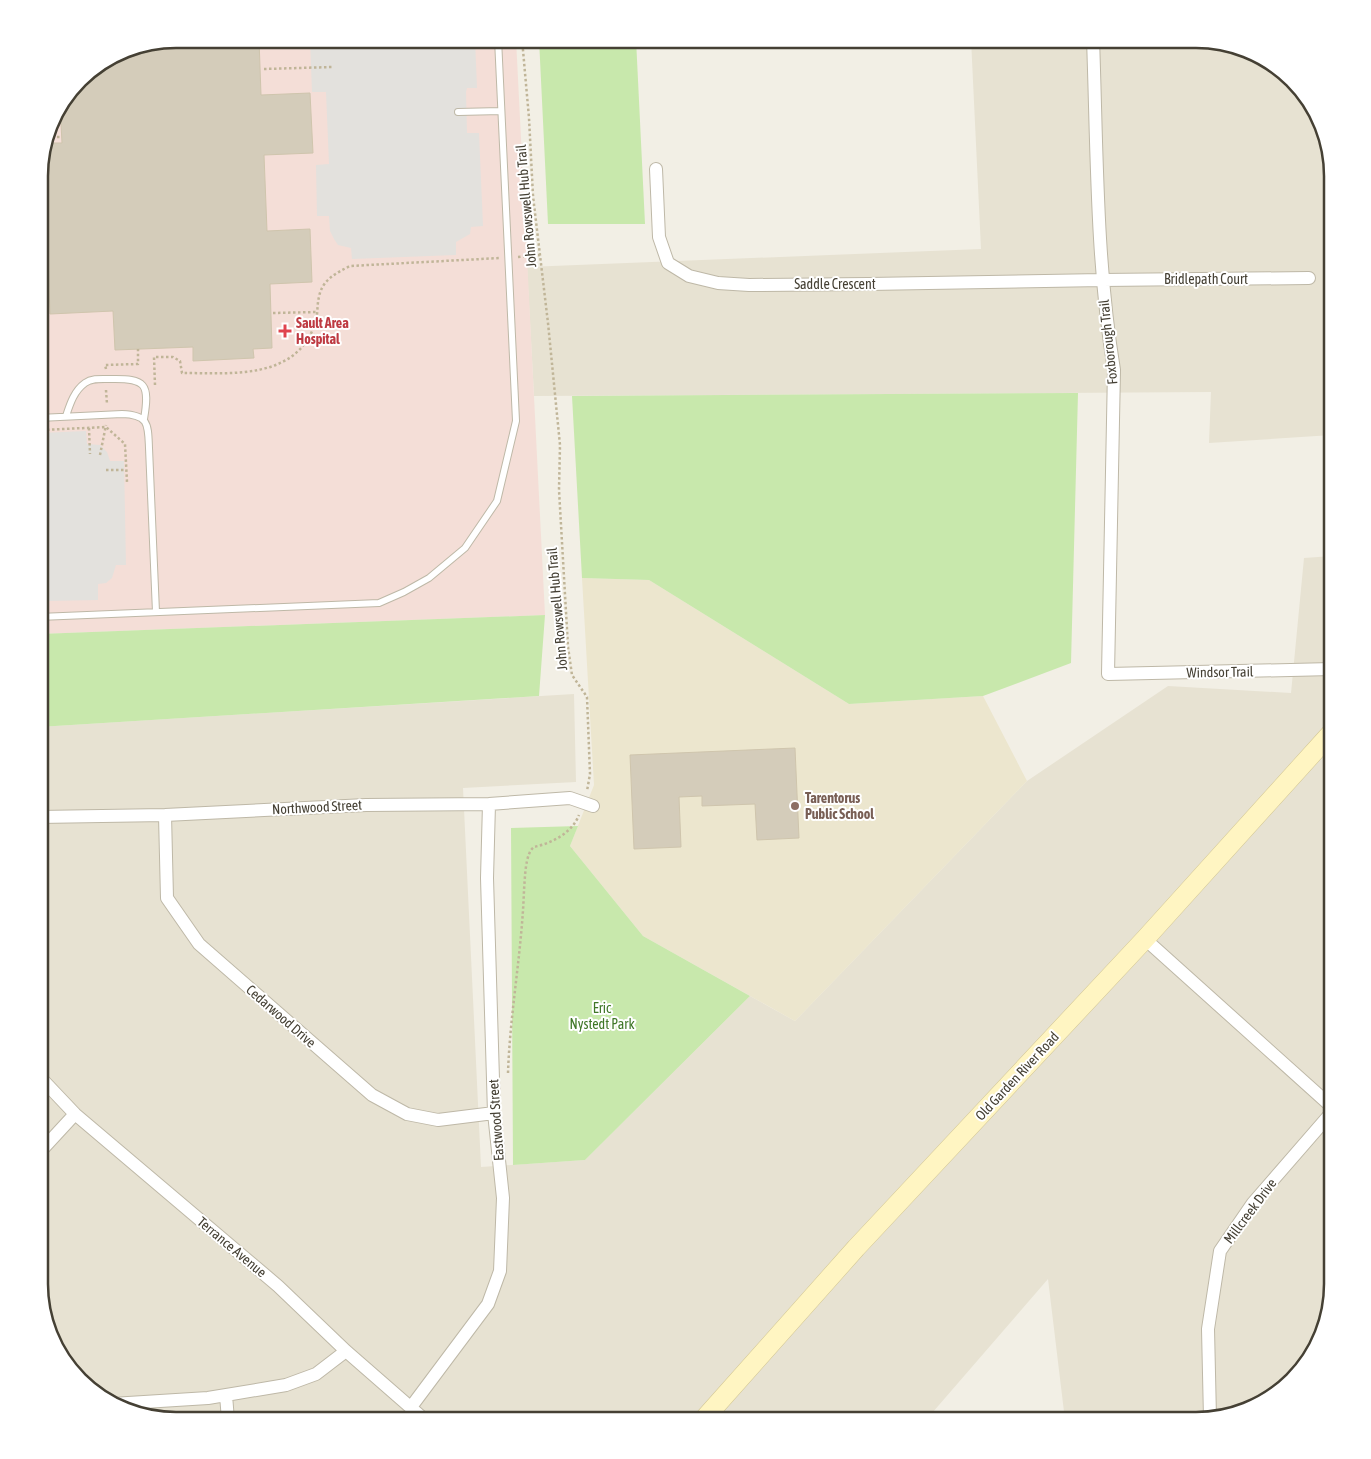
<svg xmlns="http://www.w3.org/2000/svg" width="1371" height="1459" font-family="'Asap Condensed',sans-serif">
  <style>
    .residential { fill: #e7e2d2 }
    .education { fill: #ece6ce }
    .medical { fill: #f4ded7 }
    .green { fill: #c8e8ac }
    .parking { fill: #e3e1dd }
    .building { fill: #d4ccba; stroke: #cfc5ad }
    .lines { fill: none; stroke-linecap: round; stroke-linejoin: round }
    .service-casing { stroke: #beb8a7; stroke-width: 8 }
    .minor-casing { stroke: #beb8a7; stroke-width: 14 }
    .secondary-casing { stroke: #d3c794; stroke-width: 20 }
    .path { stroke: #c0b598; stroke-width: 2.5; stroke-dasharray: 2.5 2.5; stroke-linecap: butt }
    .service { stroke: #fff; stroke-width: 6 }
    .minor { stroke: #fff; stroke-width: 12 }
    .secondary { stroke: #fff5c2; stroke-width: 19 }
    .health-dot { fill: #e0444e; stroke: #fff; stroke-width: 2 }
    .education-dot { fill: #8d6e63; stroke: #fff; stroke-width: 2 }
    .labels { text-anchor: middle; stroke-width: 4; stroke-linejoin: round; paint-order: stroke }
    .street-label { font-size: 14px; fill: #454034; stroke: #fff }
    .health-label { font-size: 14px; font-weight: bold; fill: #be3a42; stroke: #fff; text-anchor: start }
    .education-label { font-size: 14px; font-weight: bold; fill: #785e54; stroke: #fff; text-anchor: start }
    .park-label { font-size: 14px; fill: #3f7727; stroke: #fff }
    .rim { fill: none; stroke: #454034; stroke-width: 2.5 }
  </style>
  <rect width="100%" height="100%" fill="#f2efe5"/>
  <path class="residential" d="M971,39H1205L1256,53L1304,92L1325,131L1332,175V435L1209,443L1211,392L534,396L527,267L981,249Z
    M1332,556V1284L1318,1344L1279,1392L1240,1413L1196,1420H1065L1048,1279L926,1420H175L115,1406L67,1367L46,1328L39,1284V727L574,694L576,782L463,788L481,1167L585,1160L750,996L795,1021L1027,781L1168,686L1291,693L1304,558Z"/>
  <path class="education" d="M582,578L649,580L849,704L983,696L1027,781L795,1021L643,936L570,846L594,785Z"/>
  <path class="medical" d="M175,39H516L545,615L39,634V166L53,115L85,73L123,49Z"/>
  <path class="green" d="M539,39H636L645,224H548Z
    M1078,393L1071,663L983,696L849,704L649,580L582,578L572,396Z
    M545,615L539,696L39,727V634Z
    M578,826L570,846L643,936L750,996L585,1160L513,1165L511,828Z"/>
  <path class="parking" d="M310,39H475L477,88H467L466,92L467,133H479L483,226L471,227L470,234L456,242V255L352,259L351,248L338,245L334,239L330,231L329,216H317L316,165L329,164L326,92H312Z
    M86,431L87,444L100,445L107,452L110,461H124L126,565H116L112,578L106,583L98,584V600L47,601V586H39V446L41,445L40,433Z"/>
  <path class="building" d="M175,39H259L261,95L310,93L313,153L264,155L267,231L310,229L312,282L270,284L272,348L253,349L254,358L193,361V347L115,350L113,311L50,314L48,257H39V212L45,211L42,154L45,143H62L60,105L85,73L123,49Z
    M795,748L799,838L757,840L755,804L702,806V796L679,797L681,847L634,849L630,755Z"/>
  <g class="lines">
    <defs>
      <path id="service" d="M458,112L501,111
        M66,416C70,404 74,391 85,383C92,378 101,379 110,379C146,378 150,384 144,419
        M39,418L122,414C149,415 148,424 149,448L156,612
        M39,617L379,603L404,592L429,578L465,548L497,501L516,421L498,39"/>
      <path id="minor" d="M1093,39C1097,149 1096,261 1114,370L1108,674L1332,669
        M656,169L659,237L668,263L689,276L718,283L749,285L869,284L1102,280L1309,278
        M165,815L167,898L199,944L372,1095L407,1114L438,1120L494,1113
        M39,817L165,815L366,805L489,804L570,798L593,806
        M1145,939L1332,1107
        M39,1076L75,1114L278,1286L346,1351L425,1420
        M39,1153L75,1114
        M226,1395L228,1420
        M112,1404L208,1398L286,1385L316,1374L346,1351
        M411,1407L488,1304L500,1271L503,1198L494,1113L487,878L489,804
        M1210,1418L1208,1329L1220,1251L1253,1203L1332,1112"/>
      <path id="secondary" d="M703,1420L856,1248L1145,939L1332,732"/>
    </defs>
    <use href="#service" class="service-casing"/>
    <use href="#minor" class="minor-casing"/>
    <use href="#secondary" class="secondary-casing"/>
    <path class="path" d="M522,39L529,118L533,196L548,323L560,445L559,490L568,647L572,675L587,697L590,774L587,791
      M264,69L333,67
      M47,137H62
      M518,257L540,255
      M39,312L43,297L41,257
      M273,313L317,312
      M106,369L105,365L138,364V349
      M155,385L154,357H173L180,361L182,373C231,373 299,381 316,320C318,312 317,304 319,297C322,280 336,273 350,266L500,258
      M106,390L107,404
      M89,428L90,454
      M42,430L106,427L125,444L127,482
      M100,455L106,425
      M106,470H126
      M508,1073C510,1012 522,951 524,890C525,879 525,853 534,847C552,843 572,833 579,815"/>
    <use href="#service" class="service"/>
    <use href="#minor" class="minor"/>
    <use href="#secondary" class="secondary"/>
  </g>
  <path class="health-dot" d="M282.5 323.5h5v5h5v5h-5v5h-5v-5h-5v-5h5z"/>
  <circle class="education-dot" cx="795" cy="806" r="5"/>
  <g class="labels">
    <g class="street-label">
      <text transform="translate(526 206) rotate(-95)" y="5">John Rowswell Hub Trail</text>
      <text x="1206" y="284">Bridlepath Court</text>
      <text x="835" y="289">Saddle Crescent</text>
      <text transform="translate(1108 342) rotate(-96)" y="5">Foxborough Trail</text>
      <text transform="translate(557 609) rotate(-95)" y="5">John Rowswell Hub Trail</text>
      <text transform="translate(1220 672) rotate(-1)" y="5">Windsor Trail</text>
      <text transform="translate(317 807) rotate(-3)" y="5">Northwood Street</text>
      <text transform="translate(281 1016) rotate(41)" y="5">Cedarwood Drive</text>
      <text transform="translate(1017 1076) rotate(-47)" y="5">Old Garden River Road</text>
      <text transform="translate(496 1120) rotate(-94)" y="5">Eastwood Street</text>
      <text transform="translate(1250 1211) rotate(-53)" y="5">Millcreek Drive</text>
      <text transform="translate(232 1247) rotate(40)" y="5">Terrance Avenue</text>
    </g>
    <g class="health-label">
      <text x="296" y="328">Sault Area<tspan x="296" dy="16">Hospital</tspan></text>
    </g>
    <g class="education-label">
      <text x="805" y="803">Tarentorus<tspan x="805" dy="16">Public School</tspan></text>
    </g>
    <g class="park-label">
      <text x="602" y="1013">Eric<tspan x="602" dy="16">Nystedt Park</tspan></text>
    </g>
  </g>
  <path d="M0 0H1371V1459H0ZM176 48H1196A128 128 0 0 1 1324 176V1284A128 128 0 0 1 1196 1412H176A128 128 0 0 1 48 1284V176A128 128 0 0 1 176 48Z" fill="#fff" fill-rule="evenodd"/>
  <path class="rim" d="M176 48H1196A128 128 0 0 1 1324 176V1284A128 128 0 0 1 1196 1412H176A128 128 0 0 1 48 1284V176A128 128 0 0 1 176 48Z"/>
</svg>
